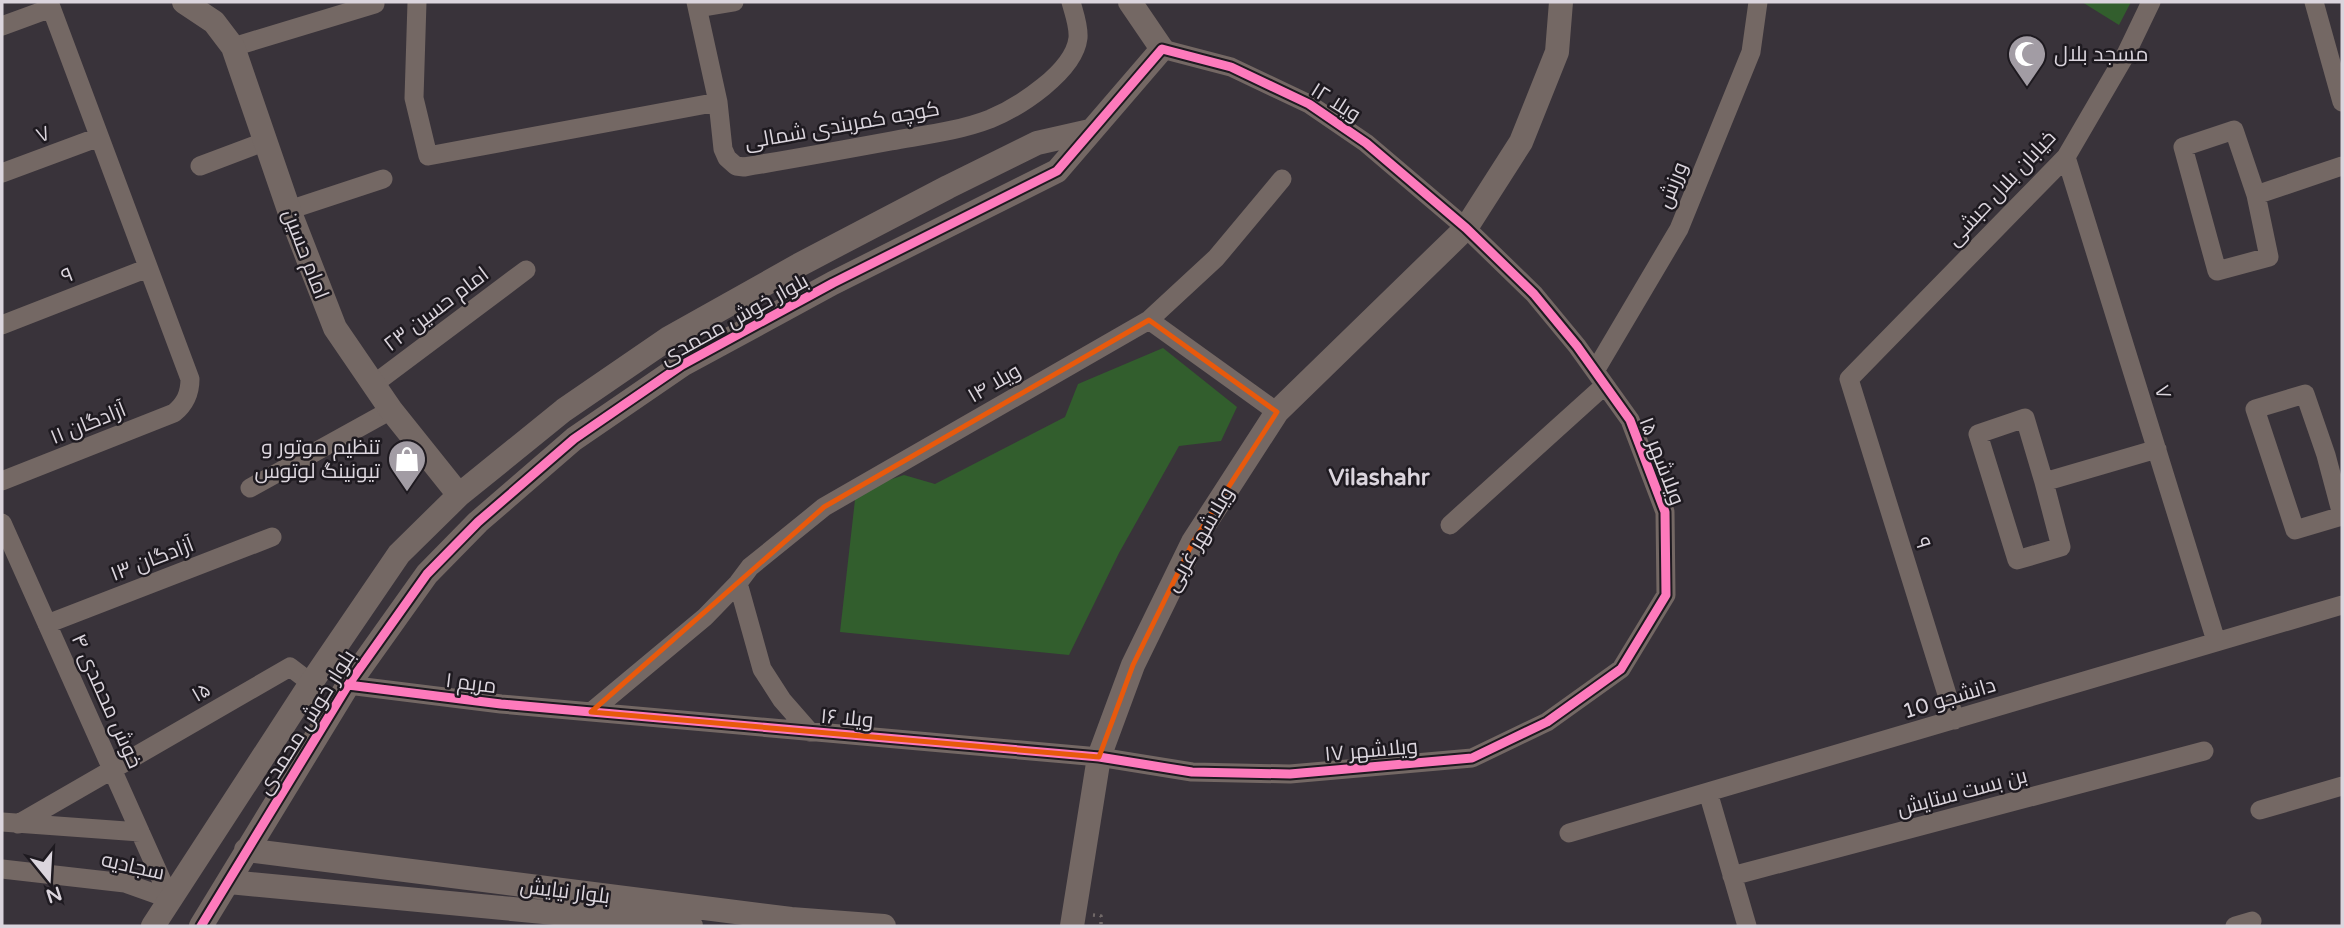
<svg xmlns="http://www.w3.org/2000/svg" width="2344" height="928" font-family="'Varela Round',Cairo,sans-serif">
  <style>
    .green { fill: #325e2d }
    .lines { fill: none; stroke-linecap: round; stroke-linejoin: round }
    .path { stroke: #716968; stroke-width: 3.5; stroke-dasharray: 2 5; stroke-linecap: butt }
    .minor { stroke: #746864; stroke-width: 19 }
    .tertiary { stroke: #746864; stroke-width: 24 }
    .cycleway-casing { stroke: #1e1a20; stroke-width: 13 }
    .cycleway { stroke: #fd7abc; stroke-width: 9 }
    .marked { fill: none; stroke: #e8590c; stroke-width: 5; stroke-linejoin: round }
    .labels { text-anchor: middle; stroke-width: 5; stroke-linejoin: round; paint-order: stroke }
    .poi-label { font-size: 21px; fill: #dbd5dd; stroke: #1e1a20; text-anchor: start }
    .street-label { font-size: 21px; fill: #dbd5dd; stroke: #1e1a20 }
    .neighbourhood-label { font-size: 23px; font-weight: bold; fill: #dbd5dd; stroke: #1e1a20 }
  </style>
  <rect width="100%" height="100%" fill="#39333a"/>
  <path class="green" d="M2082,2H2131L2119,25Z
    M1163,348L1237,407L1221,441L1179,446L1119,553L1069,655L840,632L856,491L904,475L935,484L1065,417L1078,384Z"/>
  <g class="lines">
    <path class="path" d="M1093,915L1101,916V926"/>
    <path class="minor" d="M417,2L414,98L428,156L718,102
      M696,2L718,102L723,149L727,158L736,166L744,167C793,159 842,150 891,141C924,135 959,131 990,119C1019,107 1074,72 1078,38C1079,26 1074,13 1071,2
      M2314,2L2342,102
      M698,8L734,2
      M2,26L51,8
      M233,47L375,4
      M2234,130L2256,195L2269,257L2217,271L2183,147Z
      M2066,157L2216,641
      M200,166L266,141
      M2,173L99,137
      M2256,195L2342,166
      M289,210L383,179
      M1149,320L1216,258L1282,179
      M2,325L148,268
      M1595,371L1679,229L1751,52L1758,2
      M374,384L526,270
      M2,481L174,413C185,404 190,394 190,379L49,2
      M2044,482L2061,547L2017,560L1978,434L2025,418L2044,482L2157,449
      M250,488L391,410
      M2342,515L2326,455L2305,394L2255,409L2295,530L2342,516
      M2,523L170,899
      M1450,525L1605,385
      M738,583L762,669L782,700L810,732
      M47,624L272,537
      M348,685L501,704L1099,757L1192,772L1290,774L1472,758L1547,722L1621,669L1666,595L1665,512L1630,420L1577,346L1534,294L1466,228L1366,143L1309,104L1231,67L1162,49
      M591,712L705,617L738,583L750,567L824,507L1149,320L1277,412
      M1955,720L1849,379L2066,157L2126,54L2151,2
      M1708,792L1747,926
      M2260,810L2342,786
      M2,822L140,832
      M18,824L290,667L311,683
      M1569,833L2342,605
      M2,869L125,883L170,899
      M1732,876L2204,751
      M2235,926L2252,921"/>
    <path class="tertiary" d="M184,2L214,22L233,47L289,210L335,328L391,410L459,495
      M1130,2L1162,49
      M246,850L791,919L884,926
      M229,882L691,926
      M153,926L311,683L399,554L459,495L564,410L669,338L799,265L948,187L1037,143L1090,131
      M201,926L348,685L427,574L478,522L574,439L682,365L833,283L1057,171L1162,49
      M1072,926L1099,757L1133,665L1193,542L1277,412L1466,228L1521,142L1557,52L1561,2"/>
    <defs>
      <path id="cycleway" d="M201,926L348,685L427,574L478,522L574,439L682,365L833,283L1057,171L1162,49L1231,67L1309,104L1366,143L1466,228L1534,294L1577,346L1630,420L1665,512L1666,595L1621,669L1547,722L1472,758L1290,774L1192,772L1099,757L501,704L348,685"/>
    </defs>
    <use href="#cycleway" class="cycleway-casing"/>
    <use href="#cycleway" class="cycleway"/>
  </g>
  <path class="marked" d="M1149,320L1277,412L1193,542L1133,665L1099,757L591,712L824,507Z"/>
  <defs>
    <symbol id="mosque-pin" viewBox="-11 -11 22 30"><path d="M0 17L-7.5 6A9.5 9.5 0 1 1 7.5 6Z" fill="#a29ca4" stroke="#1e1a20"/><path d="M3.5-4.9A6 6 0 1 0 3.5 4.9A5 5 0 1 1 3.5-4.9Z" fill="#fff"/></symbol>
    <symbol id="shop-pin" viewBox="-11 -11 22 30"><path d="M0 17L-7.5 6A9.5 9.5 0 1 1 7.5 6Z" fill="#a29ca4" stroke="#1e1a20"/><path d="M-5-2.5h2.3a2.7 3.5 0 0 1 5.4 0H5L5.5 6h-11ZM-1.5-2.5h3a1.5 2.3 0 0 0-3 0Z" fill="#fff"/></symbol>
  </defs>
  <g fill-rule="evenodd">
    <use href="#mosque-pin" x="2005" y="32" width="44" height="60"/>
    <use href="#shop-pin" x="385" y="437" width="44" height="60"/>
  </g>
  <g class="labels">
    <g class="poi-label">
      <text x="2054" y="61">مسجد بلال</text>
      <text x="380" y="454" text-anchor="end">تنظیم موتور و<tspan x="380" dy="24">تیونینگ لوتوس</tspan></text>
    </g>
    <g class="street-label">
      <text transform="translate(1336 102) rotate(32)" y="7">ویلا ۱۲</text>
      <text transform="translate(842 125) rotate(-10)" y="7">کوچه کمربندی شمالی</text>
      <text transform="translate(43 134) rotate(-21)" y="7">۷</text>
      <text transform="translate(1672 185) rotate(-68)" y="7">ورزش</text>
      <text transform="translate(2001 188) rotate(-47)" y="7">خیابان بلال حبشی</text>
      <text transform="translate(306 254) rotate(69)" y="7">امام حسین</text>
      <text transform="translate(67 275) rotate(-21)" y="7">۹</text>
      <text transform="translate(436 309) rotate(-37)" y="7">امام حسین ۲۳</text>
      <text transform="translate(734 319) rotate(-29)" y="7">بلوار خوش محمدی</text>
      <text transform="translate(994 383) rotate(-30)" y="7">۱۴ ویلا</text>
      <text transform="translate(2163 392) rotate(73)" y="7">۷</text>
      <text transform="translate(88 423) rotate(-22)" y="7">آزادگان ۱۱</text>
      <text transform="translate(1662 461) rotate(69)" y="7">ویلاشهر ۱۵</text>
      <text transform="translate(1199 539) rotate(-60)" y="7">ویلاشهر غربی</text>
      <text transform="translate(1923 543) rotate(73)" y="7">۹</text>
      <text transform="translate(152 559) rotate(-21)" y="7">آزادگان ۱۳</text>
      <text transform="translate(471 683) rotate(7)" y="7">۱ مریم</text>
      <text transform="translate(201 692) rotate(-30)" y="7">۱۵</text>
      <text transform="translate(1949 698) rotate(-17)" y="7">دانشجو 10</text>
      <text transform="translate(107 701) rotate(66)" y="7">خوش محمدی ۴</text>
      <text transform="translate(847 718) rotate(5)" y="7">۱۶ ویلا</text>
      <text transform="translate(306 722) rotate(-58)" y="7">بلوار خوش محمدی</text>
      <text transform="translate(1371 750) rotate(-5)" y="7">ویلاشهر ۱۷</text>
      <text transform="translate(1962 792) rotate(-15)" y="7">بن بست ستایش</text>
      <text transform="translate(133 866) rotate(13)" y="7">سجادیه</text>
      <text transform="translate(565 891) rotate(7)" y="7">بلوار نیایش</text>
    </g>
    <g class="neighbourhood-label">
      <text x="1379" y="485">Vilashahr</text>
    </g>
  </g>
  <rect width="2344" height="928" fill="none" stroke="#dbd5dd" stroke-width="7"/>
  <g transform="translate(49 879) rotate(162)" stroke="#1e1a20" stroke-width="5" paint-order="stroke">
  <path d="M0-5L12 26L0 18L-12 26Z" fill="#dbd5dd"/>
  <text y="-10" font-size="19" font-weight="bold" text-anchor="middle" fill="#dbd5dd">N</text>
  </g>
</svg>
